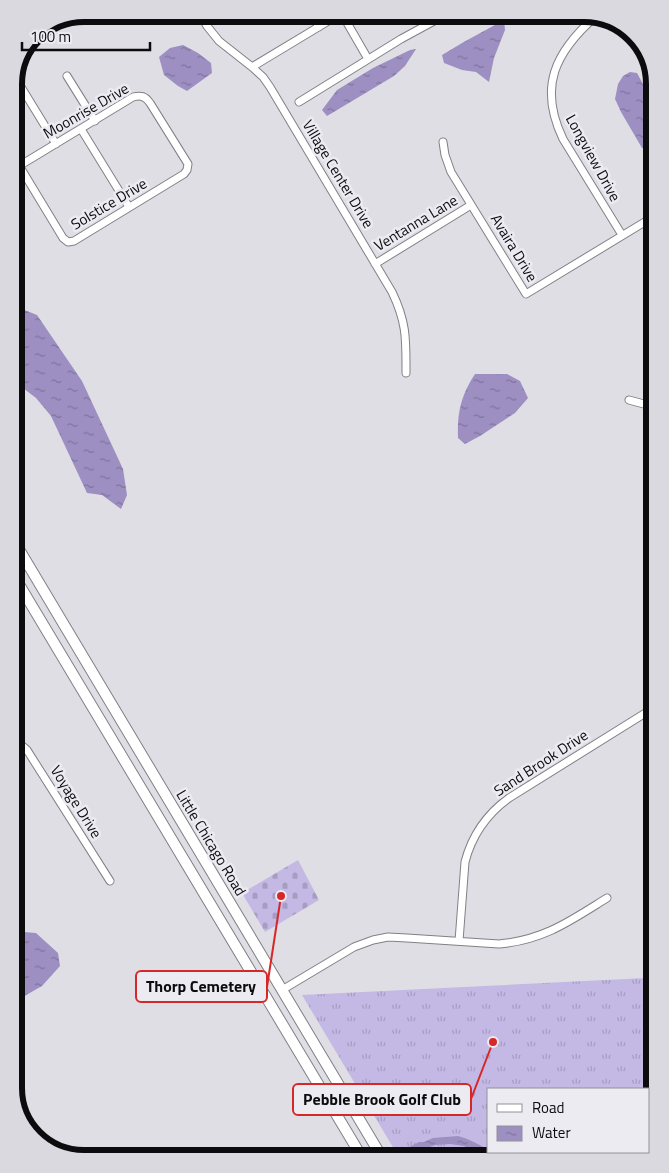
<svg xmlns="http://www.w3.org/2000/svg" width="669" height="1173" font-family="'Titillium Web',sans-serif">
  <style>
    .grass { fill: url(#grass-tufts) }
    .cemetery { fill: url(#cemetery-stones) }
    .water { fill: url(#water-ripples) }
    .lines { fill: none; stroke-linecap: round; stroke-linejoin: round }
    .street-casing { stroke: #818086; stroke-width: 9 }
    .secondary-casing { stroke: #818086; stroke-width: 12 }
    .street { stroke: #fff; stroke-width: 7 }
    .secondary { stroke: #fff; stroke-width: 10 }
    .labels { text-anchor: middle; stroke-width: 5; stroke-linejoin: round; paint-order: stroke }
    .street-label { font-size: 15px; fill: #0c0c0e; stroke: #edebf2 }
    .rim { fill: none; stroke: #0c0c0e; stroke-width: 6 }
    .leader { fill: none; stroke: #d62828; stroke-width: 2 }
    .callout-dot { fill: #d62828; stroke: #edebf2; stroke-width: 2 }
    .callout { fill: #edebf2; stroke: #d62828; stroke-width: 2 }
    .callout-label { font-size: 16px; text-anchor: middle; font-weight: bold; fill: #0c0c0e }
  </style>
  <defs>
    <pattern id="grass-tufts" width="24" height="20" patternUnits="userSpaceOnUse" patternTransform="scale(1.25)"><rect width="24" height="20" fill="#c4b8e4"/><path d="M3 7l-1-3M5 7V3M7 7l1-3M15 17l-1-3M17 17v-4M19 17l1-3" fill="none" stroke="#a79dc2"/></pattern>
    <pattern id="cemetery-stones" width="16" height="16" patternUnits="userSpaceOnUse" patternTransform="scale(1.25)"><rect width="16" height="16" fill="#c4b8e4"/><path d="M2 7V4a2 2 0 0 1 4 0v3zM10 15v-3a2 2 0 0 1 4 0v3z" fill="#a79dc2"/></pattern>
    <pattern id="water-ripples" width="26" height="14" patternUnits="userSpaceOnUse" patternTransform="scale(1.25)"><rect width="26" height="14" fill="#9d8fc2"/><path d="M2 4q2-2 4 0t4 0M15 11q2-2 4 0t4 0" fill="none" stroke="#7e739c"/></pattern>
  </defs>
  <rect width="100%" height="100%" fill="#e0dee5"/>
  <path class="grass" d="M655,942V1088L648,1113V1089H488V1152H616L584,1159H400L302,995L646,978Z"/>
  <path class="cemetery" d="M298,860L319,900L265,932L242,893Z"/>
  <path class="water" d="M504,20L505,30L494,58L489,82L476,72L462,70L444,63L442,55L462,43Z
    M183,45L198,53L211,63L212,73L187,91L178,86L164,75L159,57L170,48Z
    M416,49L405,66L394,76L327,116L322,110L337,90L373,68L410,50Z
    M630,72L637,73L655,106V150L642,148L621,112L615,99L618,84L623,76Z
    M22,309L37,315L82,381L123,469L127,495L121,509L102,495L87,493L51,416L36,398L23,388L14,392V311Z
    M475,374H507L520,381L528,398L515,413L480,436L465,444L458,438C457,413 461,395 475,374Z
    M24,932L36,933L58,953L60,966L42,986L14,1002V939Z
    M458,1136C469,1139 479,1144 488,1150V1152H489L498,1159H485L470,1149L464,1146L450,1144L435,1145L419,1151L409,1159H406L404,1150L419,1142H424L433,1138Z"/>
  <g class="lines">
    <defs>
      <path id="street" d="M200,14L207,26L219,41L252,67L263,77L270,87L392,292C407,323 406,340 406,373
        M311,14L319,27
        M342,14L368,59
        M596,16C555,52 538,87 563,139L622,235
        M227,17L233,14
        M252,67L340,14
        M67,76L95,121
        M15,77L56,144
        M299,102L401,39L447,14
        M81,129L129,207
        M443,142L445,155L451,172L526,294L648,220
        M14,157L63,238L68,242L74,241L184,174L187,170L188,164L150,103C145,96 141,95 133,97L19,166
        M375,264L471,205
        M629,400L655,407
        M14,742L20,744L27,750L110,881
        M459,941L465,862C472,835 487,814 509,798L655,707
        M282,990L354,947L373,940L388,937L407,938L499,944C544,940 570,921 607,898"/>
      <path id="secondary" d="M14,541L383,1159
        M14,576L363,1159"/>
    </defs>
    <use href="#street" class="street-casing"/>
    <use href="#secondary" class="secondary-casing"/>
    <use href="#street" class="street"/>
    <use href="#secondary" class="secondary"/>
  </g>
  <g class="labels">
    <g class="street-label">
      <text transform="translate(86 111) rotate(-30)" y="5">Moonrise Drive</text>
      <text transform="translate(593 158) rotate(61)" y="5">Longview Drive</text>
      <text transform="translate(338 174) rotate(59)" y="5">Village Center Drive</text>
      <text transform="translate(109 204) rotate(-31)" y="5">Solstice Drive</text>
      <text transform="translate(416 223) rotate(-31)" y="5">Ventanna Lane</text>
      <text transform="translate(514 248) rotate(59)" y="5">Avaira Drive</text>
      <text transform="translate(541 763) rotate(-33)" y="5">Sand Brook Drive</text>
      <text transform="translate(76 802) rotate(58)" y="5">Voyage Drive</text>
      <text transform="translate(211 843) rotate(59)" y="5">Little Chicago Road</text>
    </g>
  </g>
  <path d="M0 0H669V1173H0ZM84 22H584A62 62 0 0 1 646 84V1088A62 62 0 0 1 584 1150H84A62 62 0 0 1 22 1088V84A62 62 0 0 1 84 22Z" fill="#dbd9e0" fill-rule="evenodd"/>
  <path class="rim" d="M84 22H584A62 62 0 0 1 646 84V1088A62 62 0 0 1 584 1150H84A62 62 0 0 1 22 1088V84A62 62 0 0 1 84 22Z"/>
  <path class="leader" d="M281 896L267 987M493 1042L471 1099"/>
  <g class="callout-dot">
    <circle cx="281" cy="896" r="5"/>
    <circle cx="493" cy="1042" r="5"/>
  </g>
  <g class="callout">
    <rect x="136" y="971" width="131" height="31" rx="5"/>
    <rect x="293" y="1084" width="178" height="31" rx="5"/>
  </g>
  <g class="callout-label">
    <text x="201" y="992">Thorp Cemetery</text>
    <text x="382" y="1105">Pebble Brook Golf Club</text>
  </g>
  <rect x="487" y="1088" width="162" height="65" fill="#edebf2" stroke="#939297"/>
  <rect x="497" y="1104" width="25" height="8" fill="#ffffff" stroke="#939297"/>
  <text x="532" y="1113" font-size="15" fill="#0c0c0e">Road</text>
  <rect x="497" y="1126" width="25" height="15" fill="url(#water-ripples)" stroke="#939297"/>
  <text x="532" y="1138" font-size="15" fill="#0c0c0e">Water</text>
  <path d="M22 42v8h128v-8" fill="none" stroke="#0c0c0e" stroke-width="2.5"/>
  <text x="30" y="42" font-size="15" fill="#0c0c0e" stroke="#edebf2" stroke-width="4" paint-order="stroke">100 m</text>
</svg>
